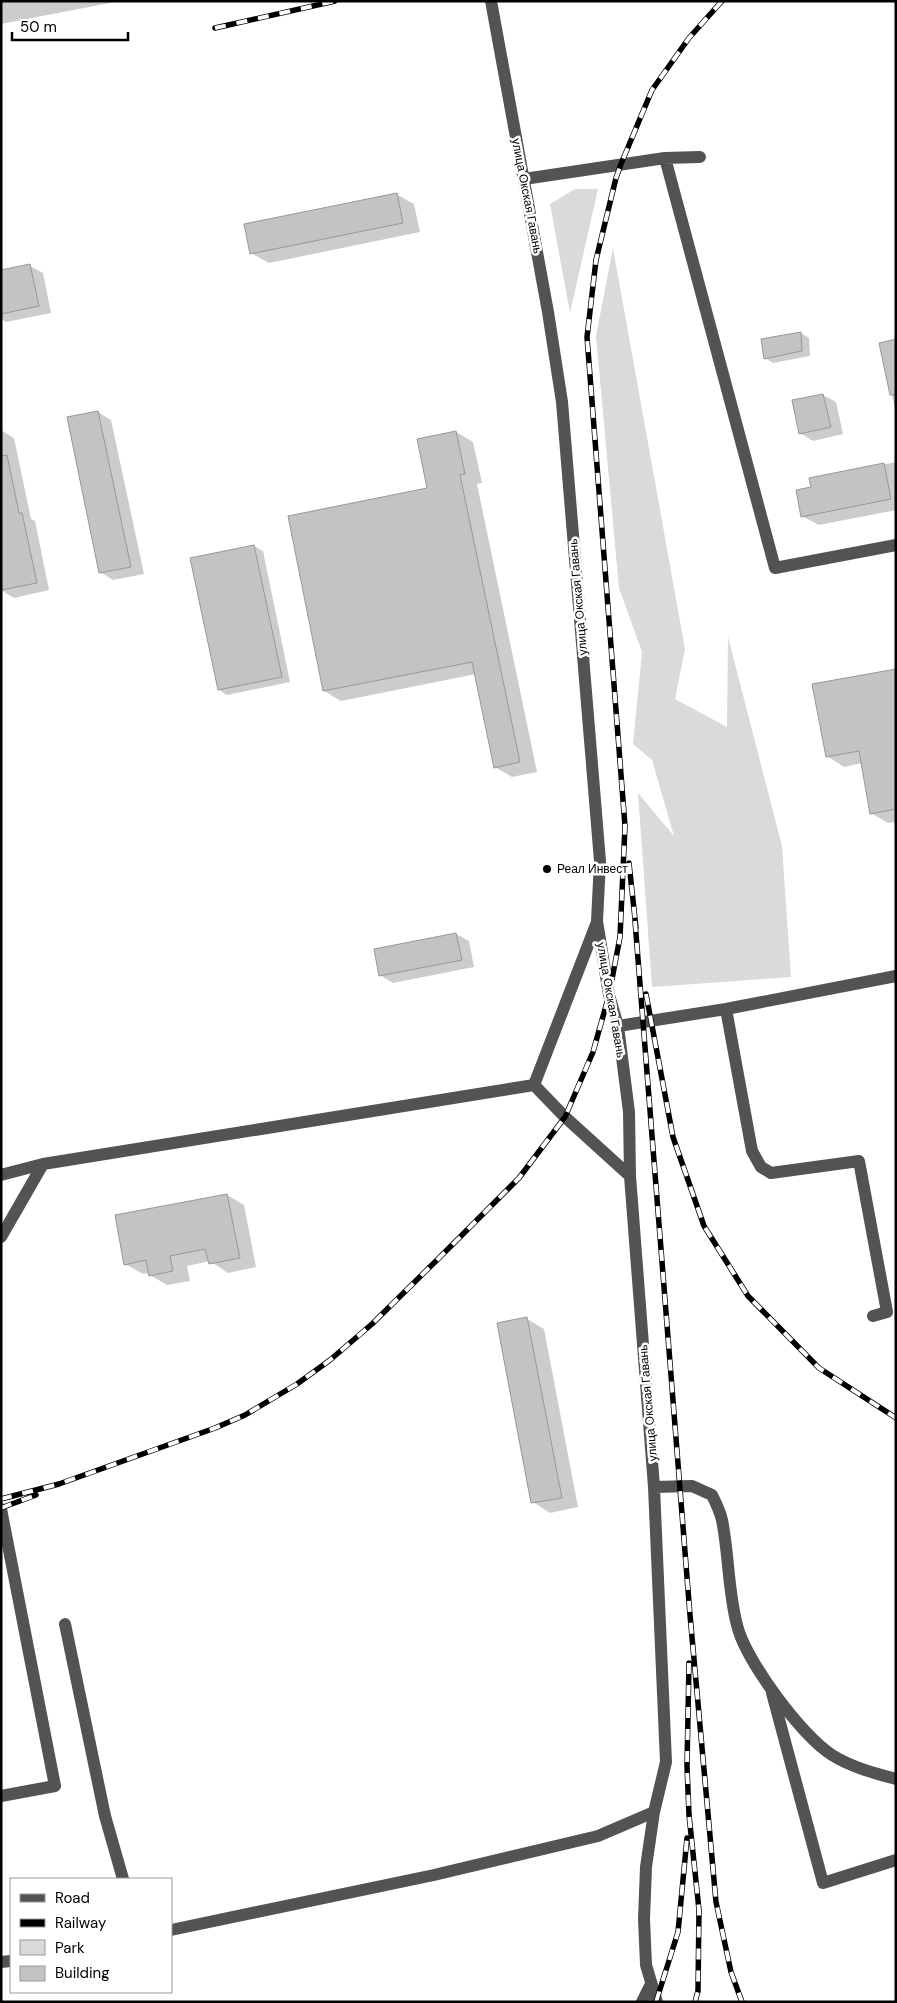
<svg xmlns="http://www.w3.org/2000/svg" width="897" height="2003" font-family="'DM Sans',sans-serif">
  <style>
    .green { fill: #dadada }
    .shadow { fill: #0003 }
    .building { fill: #c3c3c3; stroke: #979797 }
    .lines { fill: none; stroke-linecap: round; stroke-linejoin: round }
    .minor { stroke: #535353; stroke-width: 12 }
    .rail-casing { stroke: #000; stroke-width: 5.5 }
    .rail { stroke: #fff; stroke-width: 4; stroke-dasharray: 11; stroke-linecap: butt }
    .poi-dot { fill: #000; stroke: #fff; stroke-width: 2 }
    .labels { text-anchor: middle; stroke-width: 5; stroke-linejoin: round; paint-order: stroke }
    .street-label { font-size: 12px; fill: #000; stroke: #fff }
    .poi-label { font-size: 12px; fill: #000; stroke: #fff; text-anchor: start }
  </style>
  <rect width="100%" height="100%" fill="#fff"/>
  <path class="green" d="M575,189H598L570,313L550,204Z
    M613,248L685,649L675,699L727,727L728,637L782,846L791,977L652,987L638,793L674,836L652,760L633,744L642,652L619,588L596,336Z"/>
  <path class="shadow" d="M1,1H120L1,24Z
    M396,194L414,204L420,232L269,263L251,253Z
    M30,266L43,273L51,313L6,322L1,319V271Z
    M801,333L809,338L810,356L773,363L765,358Z
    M896,340V413L880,344Z
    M823,395L836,402L843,434L813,441L800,433Z
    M98,412L111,420L144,574L113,580L100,572Z
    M1,430L14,438L31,519L35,521L49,590L14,598L1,590Z
    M456,432L473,442L482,483L477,484L537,772L512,777L495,767L476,674L341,701L324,691L429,489Z
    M896,462V510L819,525L802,516L812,488L811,479Z
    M254,546L263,551L290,682L227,695L219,690L192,559Z
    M896,671V822L888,823L871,813L862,763L844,767L827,756Z
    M456,934L469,941L474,967L393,983L380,975Z
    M227,1195L244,1205L256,1267L228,1273L210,1261L187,1266L190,1281L167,1285L150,1275V1273L143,1274L125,1264Z
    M527,1319L544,1329L578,1507L550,1513L533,1502Z"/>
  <path class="building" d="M397,193L403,223L250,254L244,224Z
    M30,264L39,306L1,314V270Z
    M801,332L802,351L764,359L761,339Z
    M896,339V395H890L879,343Z
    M823,394L831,427L799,434L792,400Z
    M98,411L131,567L99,573L67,417Z
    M456,431L465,474L460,475L520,762L494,768L472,662L323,691L288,516L427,488L417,439Z
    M7,455L19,513H22L37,583L1,590V456Z
    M884,463L891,499L801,517L796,490L811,487L809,478Z
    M254,545L282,677L218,690L190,558Z
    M896,669V809L870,814L859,751L826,757L812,684Z
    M456,933L462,960L379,976L374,949Z
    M227,1194L240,1258L209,1264L205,1249L170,1256L173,1271L149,1276L146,1260L124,1265L115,1215Z
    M527,1317L562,1498L531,1503L497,1323Z"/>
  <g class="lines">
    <path class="minor" d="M491,1L548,312L562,402L600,861L597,921L609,995L618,1026L629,1112L630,1176L654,1487L666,1762L654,1812L646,1867L644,1919L646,1965L657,2002
      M665,158L775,568L896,545
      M524,179L665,158L700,157
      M726,1009L752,1151L761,1167L771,1173L859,1161L887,1312L873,1316
      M618,1026L726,1009L896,976
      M534,1085L565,1117L630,1176
      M1,1175L43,1164L534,1085L597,922
      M1,1237L43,1164
      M654,1487L692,1486L712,1495C716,1503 720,1512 722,1520C729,1555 728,1591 737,1625C745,1660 802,1736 832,1755C851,1767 874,1773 896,1779
      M1,1509L55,1786L1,1796
      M65,1624L105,1816L123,1879
      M772,1693L823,1883L896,1860
      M171,1930L434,1875L598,1836L654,1812
      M1,1962L11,1961
      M642,2002L651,1984"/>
    <defs>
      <path id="rail" d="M215,28L335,1
        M629,863L636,928
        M635,921L690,1615L716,1902L731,1972L742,2002
        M646,994L673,1137L704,1226L748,1296L819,1368L896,1418
        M1,1499L59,1484L215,1428L245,1415L297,1384L330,1360L372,1324L438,1259L519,1178L565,1117L593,1052L609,995L620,937L625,826L587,337L596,260L616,178L621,164L652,90L689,38L722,1
        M1,1508L36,1495
        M689,1663L687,1766L689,1815L699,1910L698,1991L695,2002
        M656,2002L678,1932L687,1838"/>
    </defs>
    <use href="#rail" class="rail-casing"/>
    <use href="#rail" class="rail"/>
  </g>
  <circle class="poi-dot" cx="547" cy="869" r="5"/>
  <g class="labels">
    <g class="street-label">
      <text transform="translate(527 196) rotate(79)" y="4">улица Окская Гавань</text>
      <text transform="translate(578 597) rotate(-95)" y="4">улица Окская Гавань</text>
      <text transform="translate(611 1000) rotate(80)" y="4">улица Окская Гавань</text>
      <text transform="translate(648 1403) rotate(-95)" y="4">улица Окская Гавань</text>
    </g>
    <g class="poi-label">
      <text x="557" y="873">Реал Инвест</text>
    </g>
  </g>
  <rect width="897" height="2003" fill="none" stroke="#000000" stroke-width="5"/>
  <rect x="10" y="1878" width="162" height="115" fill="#ffffff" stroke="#999999"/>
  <rect x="20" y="1894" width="25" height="8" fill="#535353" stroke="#999999"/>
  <text x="55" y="1903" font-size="15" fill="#000000">Road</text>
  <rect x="20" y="1919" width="25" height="8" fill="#000000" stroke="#999999"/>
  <text x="55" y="1928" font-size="15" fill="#000000">Railway</text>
  <rect x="20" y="1940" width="25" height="15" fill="#dadada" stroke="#999999"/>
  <text x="55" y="1953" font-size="15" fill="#000000">Park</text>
  <rect x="20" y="1966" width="25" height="15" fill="#c3c3c3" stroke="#999999"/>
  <text x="55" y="1978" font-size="15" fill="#000000">Building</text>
  <path d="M12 32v8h116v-8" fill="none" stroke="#000000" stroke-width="2.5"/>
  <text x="20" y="32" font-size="15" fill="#000000" stroke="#ffffff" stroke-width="4" paint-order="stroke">50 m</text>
</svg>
